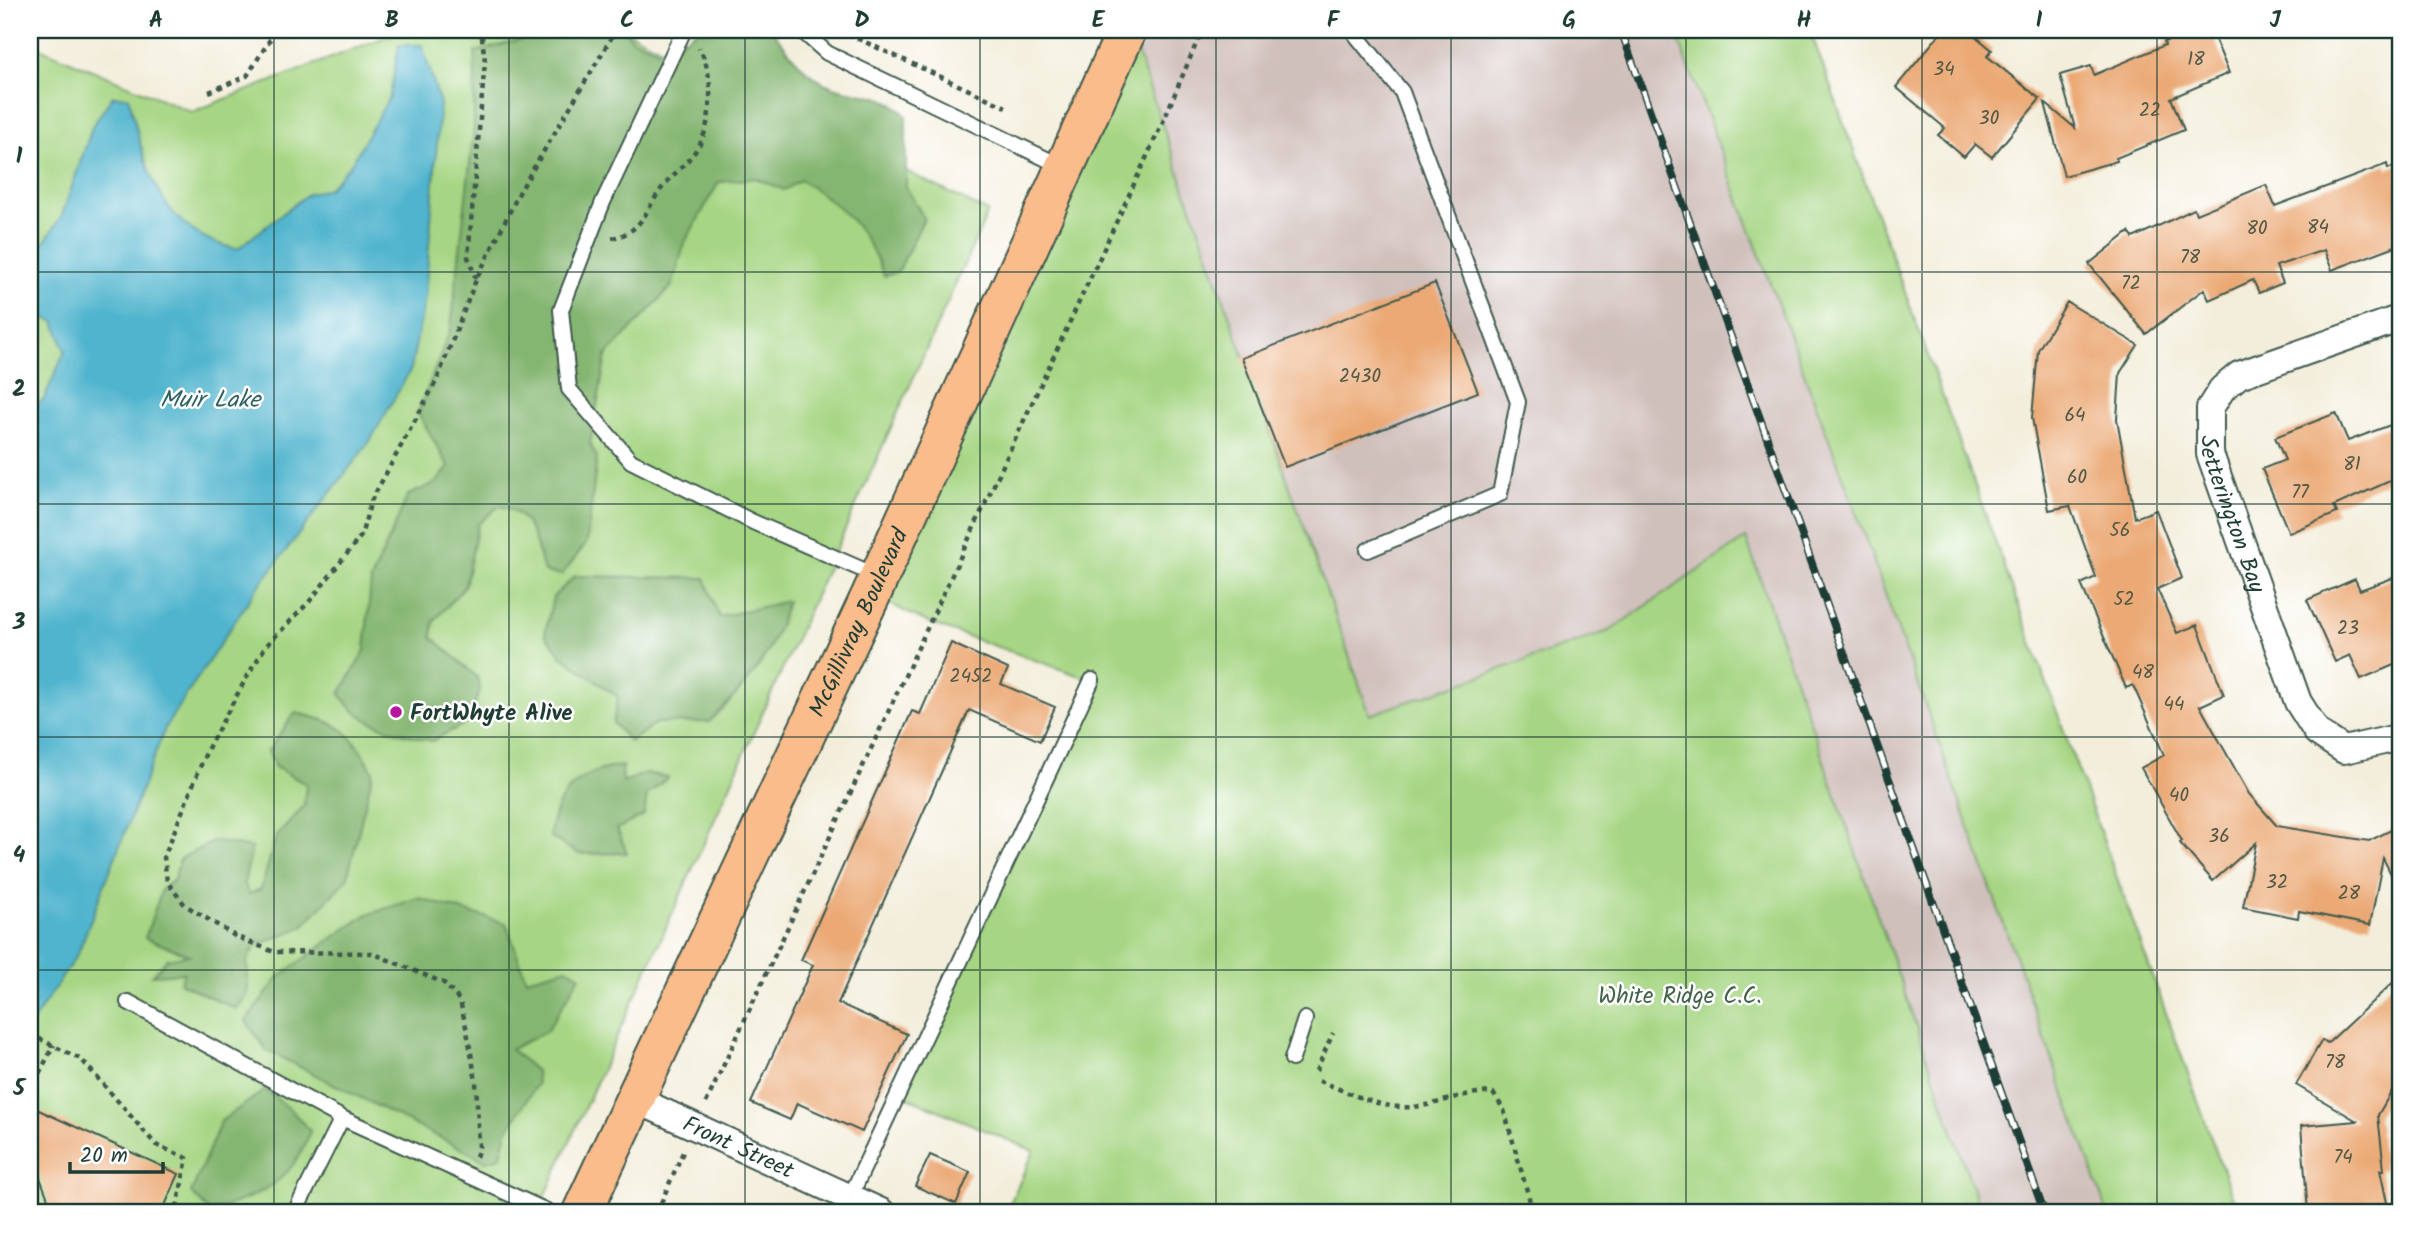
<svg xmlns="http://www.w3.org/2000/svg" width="2431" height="1242" font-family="Kalam,sans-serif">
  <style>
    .industrial { fill: #d0c0bc }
    .green { fill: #a6d583; stroke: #62895c; stroke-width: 2 }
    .forest { fill: #84b671; stroke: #527a52; stroke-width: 2 }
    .water { fill: #4fb4cd; stroke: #377880; stroke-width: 2 }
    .building { fill: #eba974 }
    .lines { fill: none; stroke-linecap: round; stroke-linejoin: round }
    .lane-casing { stroke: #3f584d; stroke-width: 18 }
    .street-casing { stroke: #3f584d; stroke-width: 30 }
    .primary-casing { stroke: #3f584d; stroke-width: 42 }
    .path { stroke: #3f584d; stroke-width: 4.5; stroke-dasharray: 5 5; stroke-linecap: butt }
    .lane { stroke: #fff; stroke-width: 14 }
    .street { stroke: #fff; stroke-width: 26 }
    .primary { stroke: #fabc8b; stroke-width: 38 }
    .rail-casing { stroke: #1f3d34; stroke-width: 8 }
    .rail { stroke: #fff; stroke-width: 5; stroke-dasharray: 16; stroke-linecap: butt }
    .grid { fill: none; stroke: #1f3d34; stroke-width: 2; stroke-opacity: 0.55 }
    .poi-dot { fill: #b5179e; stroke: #fff; stroke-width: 2.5 }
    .labels { text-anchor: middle; stroke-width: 5; stroke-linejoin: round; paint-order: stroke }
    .number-label { font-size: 19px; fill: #525844 }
    .street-label { font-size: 23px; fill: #1f3d34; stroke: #fff }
    .poi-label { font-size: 23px; font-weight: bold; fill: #1f3d34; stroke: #fff; text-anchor: start }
    .park-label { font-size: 23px; fill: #416348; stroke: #fff }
    .water-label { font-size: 24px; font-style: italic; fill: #2d6162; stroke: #fff }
    .neatline { fill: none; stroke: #1f3d34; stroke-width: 2.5 }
    .grid-label { font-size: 23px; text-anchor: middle; font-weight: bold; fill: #1f3d34 }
  </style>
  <rect width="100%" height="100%" fill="#fff"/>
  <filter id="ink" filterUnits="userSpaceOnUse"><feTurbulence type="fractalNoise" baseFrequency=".0143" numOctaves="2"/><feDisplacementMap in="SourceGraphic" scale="14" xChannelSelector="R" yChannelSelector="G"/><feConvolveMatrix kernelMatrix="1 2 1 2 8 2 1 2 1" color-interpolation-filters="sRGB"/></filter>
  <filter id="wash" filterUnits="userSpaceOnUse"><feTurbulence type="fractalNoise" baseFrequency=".00686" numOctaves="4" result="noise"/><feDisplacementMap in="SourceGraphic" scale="28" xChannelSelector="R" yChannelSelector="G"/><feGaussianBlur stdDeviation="1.57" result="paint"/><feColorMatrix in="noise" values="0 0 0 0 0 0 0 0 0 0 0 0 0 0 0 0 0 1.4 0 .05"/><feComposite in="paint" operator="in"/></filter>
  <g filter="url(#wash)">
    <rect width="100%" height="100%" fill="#f3eedb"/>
    <path class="industrial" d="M1129,30H1675L1849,493L2107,1212H1981L1746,539L1609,631L1370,716Z"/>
    <path class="green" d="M403,30H624L988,212L538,1212H30V44L192,112Z
      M1129,30L1370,715L1609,631L1746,538L1981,1212H1006L1034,1151L900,1094L1092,680L929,623L871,595Z
      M1675,30H1810L2238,1212H2107L1849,493Z"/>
    <path class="forest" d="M546,30H623L632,39L665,53L697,30H772C788,50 803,73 826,84C856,98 883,88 906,116V187L924,218L898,272L884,276C865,227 844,208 801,180L784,190L755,178L719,182L685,242L672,286L606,356L590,444L597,457L587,542L562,575L544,572C536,545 532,511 499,506L478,524L465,586L434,621L432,637L477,677L480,691L466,723L432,741C400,733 358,725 340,694L365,650L371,580L408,495L436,483L449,467L418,413L451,328L474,128L475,52L539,35Z
      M575,576L705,578L719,617L787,601C774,654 747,686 709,722L656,723L630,742L613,723L618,697L562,656L545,634L553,597Z
      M295,713C340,722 352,731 373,772L347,879L302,927L255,946L247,961L248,994L236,1009L180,983L184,973L152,975L167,959L189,955L145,938L162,889L174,880L180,859L214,841L252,848L244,883L249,894L261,889L276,837L304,806L306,784L275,767L268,751Z
      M622,766L623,783L645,773L668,777L647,795L644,815L617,829L627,853L579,854L550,837C554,794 579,771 622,766Z
      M418,898L506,923L526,979L567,968L580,976L547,1031L511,1049L536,1071L537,1084L507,1131L501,1157L486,1161L266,1050L246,1021L279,977L320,947L366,915Z
      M265,1090L292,1111L310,1131C293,1184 259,1195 210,1212L191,1193L221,1121Z"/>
    <path class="water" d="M399,45H422L440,104L425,298L411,369L370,441L255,591L166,726L78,953L30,1026V411L44,399L65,351L55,322L30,311V264L62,215L93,125L113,96L129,97C145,167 158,232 237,249L308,194L329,188L351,164L390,96Z"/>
    <g id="blocks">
      <path class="building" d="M1943,30H1968L1992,50L1987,56L2040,99L1992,157L1975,144L1964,157L1938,135L1945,128L1896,87Z
        M2192,30H2211L2229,73L2171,98L2184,130L2116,158L2117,161L2064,176L2045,103L2075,128L2060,75L2091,66L2094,75L2165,45L2164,42Z
        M2387,164L2388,169L2401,164V244L2332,270L2324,250L2276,266L2283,283L2259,293L2253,280L2209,300L2204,289L2146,334L2089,264L2129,232L2133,238L2194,209L2196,214L2266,185L2275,206Z
        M1435,283L1478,392L1285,467L1242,358Z
        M2067,302L2138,345L2120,373L2117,419L2135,518L2156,510L2182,578L2157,589L2177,633L2197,625L2224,695L2200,706L2249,794L2277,826L2369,841L2401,825V894L2383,858L2370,925L2299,911L2298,918L2243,907L2256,843L2213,881L2180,843L2182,841L2141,768L2164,755L2133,685L2126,688L2081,584L2096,577L2070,506L2049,510L2032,418L2038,350Z
        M2336,413L2348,441L2401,421V476L2334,506L2337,513L2289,533L2262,469L2285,460L2275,437Z
        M2401,575V662L2361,679L2350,655L2335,662L2307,600L2355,579L2360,590Z
        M951,643L1008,669L1001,684L1055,707L1040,741L969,710L838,1003L907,1034L862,1132L797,1103L790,1120L751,1103L813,965L801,960L912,711L920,714Z
        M2401,975V1075L2378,1115L2384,1170H2380L2389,1212H2308L2301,1126L2357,1121L2296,1085L2322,1040L2328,1043Z
        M30,1106L179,1174L162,1212H53L30,1151Z
        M930,1155L970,1172L956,1204L915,1186Z"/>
    </g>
  </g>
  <g filter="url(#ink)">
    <use href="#blocks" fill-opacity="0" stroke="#3f584d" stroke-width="2"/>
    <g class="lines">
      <defs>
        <path id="lane" d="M684,30L603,202L561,310L569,389L631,461L753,522L877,576
          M801,30L827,53L1063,167
          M1352,30L1402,92L1518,402L1500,494L1368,550
          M128,1002L342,1118
          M1292,1059L1305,1019
          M295,1212L342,1118L549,1212
          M843,1212L1092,680"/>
        <g id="street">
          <path id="s1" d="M2401,318L2239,375L2222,389L2210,408V454L2298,702L2317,732L2344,750L2401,737"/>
          <path id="s2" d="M635,1099L881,1212"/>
        </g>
        <g id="primary">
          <path id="s3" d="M582,1212L871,595L1127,30"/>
        </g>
      </defs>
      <use href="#lane" class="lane-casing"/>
      <use href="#street" class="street-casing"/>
      <use href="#primary" class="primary-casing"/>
      <path class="path" d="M839,30L1006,107
        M209,92L247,76L276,30
        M612,238C640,233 645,213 659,192C671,175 692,160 701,142C713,116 714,72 699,48
        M476,279L468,257L485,61L481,30
        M30,1034L82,1060L156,1145L187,1158L176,1212
        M1316,1071L1333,1033
        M1319,1081C1348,1092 1382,1110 1413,1107C1441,1105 1465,1090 1493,1093L1504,1110L1533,1212
        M30,1091L54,1045
        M706,1103L1162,124L1202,30
        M476,1157L479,1147L476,1081L467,1031L460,1001L444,983L372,953L274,952L235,936L185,905L167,882L164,857L207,750L249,673L266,646L309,602L361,536L371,501L437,380L476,280L520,191L616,30
        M657,1212L683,1152"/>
      <use href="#lane" class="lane"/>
      <use href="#street" class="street"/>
      <use href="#primary" class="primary"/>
      <defs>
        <path id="rail" d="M1621,30L2044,1212"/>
      </defs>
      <use href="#rail" class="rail-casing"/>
      <use href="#rail" class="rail"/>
    </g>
  </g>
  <path class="grid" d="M274,30V1212M509,30V1212M745,30V1212M980,30V1212M1216,30V1212M1451,30V1212M1686,30V1212M1922,30V1212M2157,30V1212M30,272H2401M30,504H2401M30,737H2401M30,970H2401"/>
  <circle class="poi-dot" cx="396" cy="712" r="7"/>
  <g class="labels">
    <g class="number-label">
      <text x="2196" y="65">18</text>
      <text x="1944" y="75">34</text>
      <text x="2150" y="116">22</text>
      <text x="1989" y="124">30</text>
      <text x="2318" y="233">84</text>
      <text x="2257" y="234">80</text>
      <text x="2190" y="263">78</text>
      <text x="2131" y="289">72</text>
      <text x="1360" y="382">2430</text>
      <text x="2075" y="421">64</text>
      <text x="2352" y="470">81</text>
      <text x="2077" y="483">60</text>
      <text x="2300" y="498">77</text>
      <text x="2120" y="536">56</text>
      <text x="2124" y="605">52</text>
      <text x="2348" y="634">23</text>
      <text x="2143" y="678">48</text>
      <text x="971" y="682">2452</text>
      <text x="2174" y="710">44</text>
      <text x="2179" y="801">40</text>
      <text x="2219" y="842">36</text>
      <text x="2277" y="888">32</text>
      <text x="2349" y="899">28</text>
      <text x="2335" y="1068">78</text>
      <text x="2343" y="1163">74</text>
    </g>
    <g class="street-label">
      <text dy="8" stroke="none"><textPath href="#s1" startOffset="326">Setterington Bay</textPath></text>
      <text dy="8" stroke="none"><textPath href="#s3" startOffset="651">McGillivray Boulevard</textPath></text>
      <text dy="8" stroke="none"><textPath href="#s2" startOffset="114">Front Street</textPath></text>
    </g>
    <g class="poi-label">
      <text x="410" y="720">FortWhyte Alive</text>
    </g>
    <g class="park-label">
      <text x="1680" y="1003">White Ridge C.C.</text>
    </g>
    <g class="water-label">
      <text x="210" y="407">Muir Lake</text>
    </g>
  </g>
  <rect width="2431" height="1242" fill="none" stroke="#fff" stroke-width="77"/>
  <path d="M70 1162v10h93v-10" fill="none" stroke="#1f3d34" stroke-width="3.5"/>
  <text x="80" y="1162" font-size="21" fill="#1f3d34" stroke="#ffffff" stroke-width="5" paint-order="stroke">20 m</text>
  <rect x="38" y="38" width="2354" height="1166" class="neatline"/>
  <g class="grid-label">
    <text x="156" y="27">A</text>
    <text x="392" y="27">B</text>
    <text x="627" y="27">C</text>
    <text x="862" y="27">D</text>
    <text x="1098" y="27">E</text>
    <text x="1333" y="27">F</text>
    <text x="1569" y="27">G</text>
    <text x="1804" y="27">H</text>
    <text x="2039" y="27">I</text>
    <text x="2275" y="27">J</text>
    <text x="19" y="163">1</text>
    <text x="19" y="396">2</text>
    <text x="19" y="629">3</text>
    <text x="19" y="862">4</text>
    <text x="19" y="1095">5</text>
  </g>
</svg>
